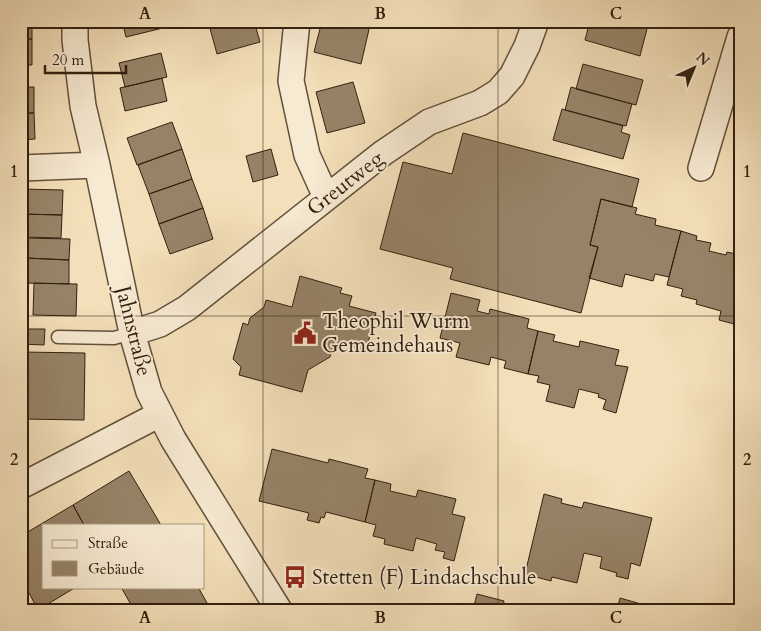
<svg xmlns="http://www.w3.org/2000/svg" width="761" height="631" font-family="Cardo,serif">
  <style>
    .building { fill: #968367; stroke: #32200f }
    .lines { fill: none; stroke-linecap: round; stroke-linejoin: round }
    .service-casing { stroke: #62503a; stroke-width: 15 }
    .minor-casing { stroke: #62503a; stroke-width: 28 }
    .service { stroke: #f7ead2; stroke-width: 12 }
    .minor { stroke: #f7ead2; stroke-width: 25 }
    .grid { fill: none; stroke: #32200f; stroke-width: 1; stroke-opacity: 0.55 }
    .labels { text-anchor: middle; stroke-width: 4; stroke-linejoin: round; paint-order: stroke }
    .street-label { font-size: 21px; fill: #32200f; stroke: #f7ead2 }
    .poi-label { font-size: 21px; fill: #32200f; stroke: #f7ead2; text-anchor: start }
    .neatline { fill: none; stroke: #32200f; stroke-width: 2 }
    .grid-label { font-size: 16px; text-anchor: middle; font-weight: bold; fill: #32200f }
  </style>
  <rect width="100%" height="100%" fill="#f3dfb9"/>
  <filter id="stains"><feTurbulence type="fractalNoise" baseFrequency=".004" numOctaves="4"/><feColorMatrix values="0 0 0 0 .2 0 0 0 0 .09 0 0 0 0 .02 0 0 0 .5 -.17"/></filter>
  <radialGradient id="worn" r=".72"><stop offset=".6" stop-color="#630" stop-opacity="0"/><stop offset="1" stop-color="#630" stop-opacity=".3"/></radialGradient>
  <path class="building" d="M21,21H32V39H21Z
    M122,21H165L167,27L126,37Z
    M208,21H254L260,42L217,54Z
    M322,21H354L370,25L361,64L314,52Z
    M590,21H649L640,56L585,40Z
    M21,39H32V65H21Z
    M161,53L167,77L125,87L119,63Z
    M583,64L643,80L636,105L576,89Z
    M162,78L167,101L125,111L120,88Z
    M353,82L365,123L327,133L316,92Z
    M21,87H34V113H21Z
    M571,87L632,104L626,126L565,110Z
    M562,109L623,126L621,132L630,135L623,159L553,140Z
    M21,113H34L35,139L21,140Z
    M172,122L182,149L137,165L127,138Z
    M463,133L639,179L632,207L601,199L590,245L598,247L581,313L450,279L453,268L380,249L403,162L452,174Z
    M182,149L192,179L149,194L138,165Z
    M271,149L278,175L253,182L246,156Z
    M192,179L203,208L159,224L149,194Z
    M21,189L63,190L62,215L21,214Z
    M601,199L637,208L635,214L656,219L655,225L681,231L669,277L655,274L653,281L625,274L622,287L589,278L598,247L590,245Z
    M203,208L213,239L170,254L159,224Z
    M21,214L62,215L61,238L21,237Z
    M681,231L697,236L696,240L711,243L709,251L726,255L727,252L740,255V319L738,325L719,320L721,311L696,304L697,300L681,296L683,289L667,285Z
    M26,238L70,239L69,260L26,258Z
    M26,258L69,260V284L25,283Z
    M300,276L342,288L340,293L352,296L349,306L376,313L366,350L334,342L330,357L308,370L302,392L239,375L241,367L233,359L243,323L248,325L250,318L264,307L266,300L292,307Z
    M34,283L77,284L76,316L33,315Z
    M451,293L480,300L477,311L489,314L490,309L529,319L527,328L538,331L528,374L504,368L506,361L491,357L489,365L456,357L460,343L440,338Z
    M21,329H45L44,345L21,344Z
    M538,331L555,335L553,341L579,347L580,341L619,350L615,365L628,367L616,413L603,409L606,400L598,397L599,394L579,389L574,408L546,401L550,385L537,382L539,376L528,374Z
    M23,352L85,353L84,420L22,419Z
    M272,449L328,463L329,459L368,469L365,478L375,480L365,522L326,512L324,518L321,517L319,523L307,520L309,513L259,501Z
    M129,471L161,525H84L73,505Z
    M375,480L391,484L390,491L416,497L418,490L456,499L452,514L465,517L454,561L443,558L445,552L435,550L437,544L416,538L413,551L384,544L385,539L373,536L376,525L365,522Z
    M544,494L562,499L561,503L582,508L584,502L652,518L640,566L631,563L628,579L616,576L617,573L600,568L602,557L584,553L577,583L552,577L551,581L525,574Z
    M73,505L84,525H44V587H76L38,610L28,591L21,594V536Z
    M121,587H198L211,610H134Z
    M477,594L504,601L503,607L515,610H473Z
    M620,598L662,610H617Z"/>
  <g class="lines">
    <defs>
      <path id="service" d="M58,337L114,338L132,333"/>
      <path id="minor" d="M75,21V40L83,106L97,165L132,333L149,392L173,439L279,610
        M297,21L291,81L307,155L326,197
        M21,168L97,165
        M701,168L740,37
        M132,333L160,324L187,308L383,153L429,122L480,103L498,92L512,76L527,46L536,21
        M21,486L160,414"/>
    </defs>
    <use href="#service" class="service-casing"/>
    <use href="#minor" class="minor-casing"/>
    <use href="#service" class="service"/>
    <use href="#minor" class="minor"/>
  </g>
  <path class="grid" d="M263,21V610M498,21V610M21,316H740"/>
  <defs>
    <symbol id="civic-bare" viewBox="-9 -9 18 18"><path d="M-.6-6.5H3V-4.5H.6V-3L4-1V1h2V6H-6V1h2V-1L-.6-3ZM-1.2 2.5V6h2.4V2.5Z" fill="#8f2418" stroke="#f7ead2" stroke-width="2.5" paint-order="stroke"/></symbol>
    <symbol id="bus-bare" viewBox="-9 -9 18 18"><path d="M-5-6H5V4H4V6H2V4H-2V6H-4V4H-5ZM-3.5-4V0h7V-4ZM-3.5 1.2v1.5H-2V1.2ZM2 1.2v1.5H3.5V1.2Z" fill="#8f2418" stroke="#f7ead2" stroke-width="2.5" paint-order="stroke"/></symbol>
  </defs>
  <g fill-rule="evenodd">
    <use href="#civic-bare" x="289" y="317" width="32" height="32"/>
    <use href="#bus-bare" x="279" y="561" width="32" height="32"/>
  </g>
  <g class="labels">
    <g class="street-label">
      <text transform="translate(345 183) rotate(-38)" y="7">Greutweg</text>
      <text transform="translate(134 331) rotate(76)" y="7">Jahnstraße</text>
    </g>
    <g class="poi-label">
      <text x="322" y="328">Theophil Wurm<tspan x="322" dy="24">Gemeindehaus</tspan></text>
      <text x="312" y="584">Stetten (F) Lindachschule</text>
    </g>
  </g>
  <rect width="761" height="631" fill="none" stroke="#f3dfb9" stroke-width="55"/>
  <rect x="42" y="524" width="162" height="65" fill="#f7ead2" stroke="#a89984"/>
  <rect x="52" y="540" width="25" height="8" fill="#f7ead2" stroke="#a89984"/>
  <text x="88" y="548" font-size="15" fill="#32200f">Straße</text>
  <rect x="52" y="561" width="25" height="15" fill="#968367" stroke="#a89984"/>
  <text x="88" y="574" font-size="15" fill="#32200f">Gebäude</text>
  <g transform="translate(694 68) rotate(44)" stroke="#f7ead2" stroke-width="4" paint-order="stroke">
  <path d="M0-4L9 19L0 12L-9 19Z" fill="#32200f"/>
  <text y="-8" font-size="14" font-weight="bold" text-anchor="middle" fill="#32200f">N</text>
  </g>
  <path d="M45 65v8h81v-8" fill="none" stroke="#32200f" stroke-width="2.5"/>
  <text x="52" y="65" font-size="15" fill="#32200f" stroke="#f7ead2" stroke-width="4" paint-order="stroke">20 m</text>
  <rect x="28" y="28" width="706" height="576" class="neatline"/>
  <g class="grid-label">
    <text x="145" y="19">A</text>
    <text x="380" y="19">B</text>
    <text x="616" y="19">C</text>
    <text x="14" y="177">1</text>
    <text x="747" y="177">1</text>
    <text x="14" y="465">2</text>
    <text x="747" y="465">2</text>
    <text x="145" y="623">A</text>
    <text x="380" y="623">B</text>
    <text x="616" y="623">C</text>
  </g>
  <rect width="100%" height="100%" filter="url(#stains)"/>
  <rect width="100%" height="100%" fill="url(#worn)"/>
</svg>
